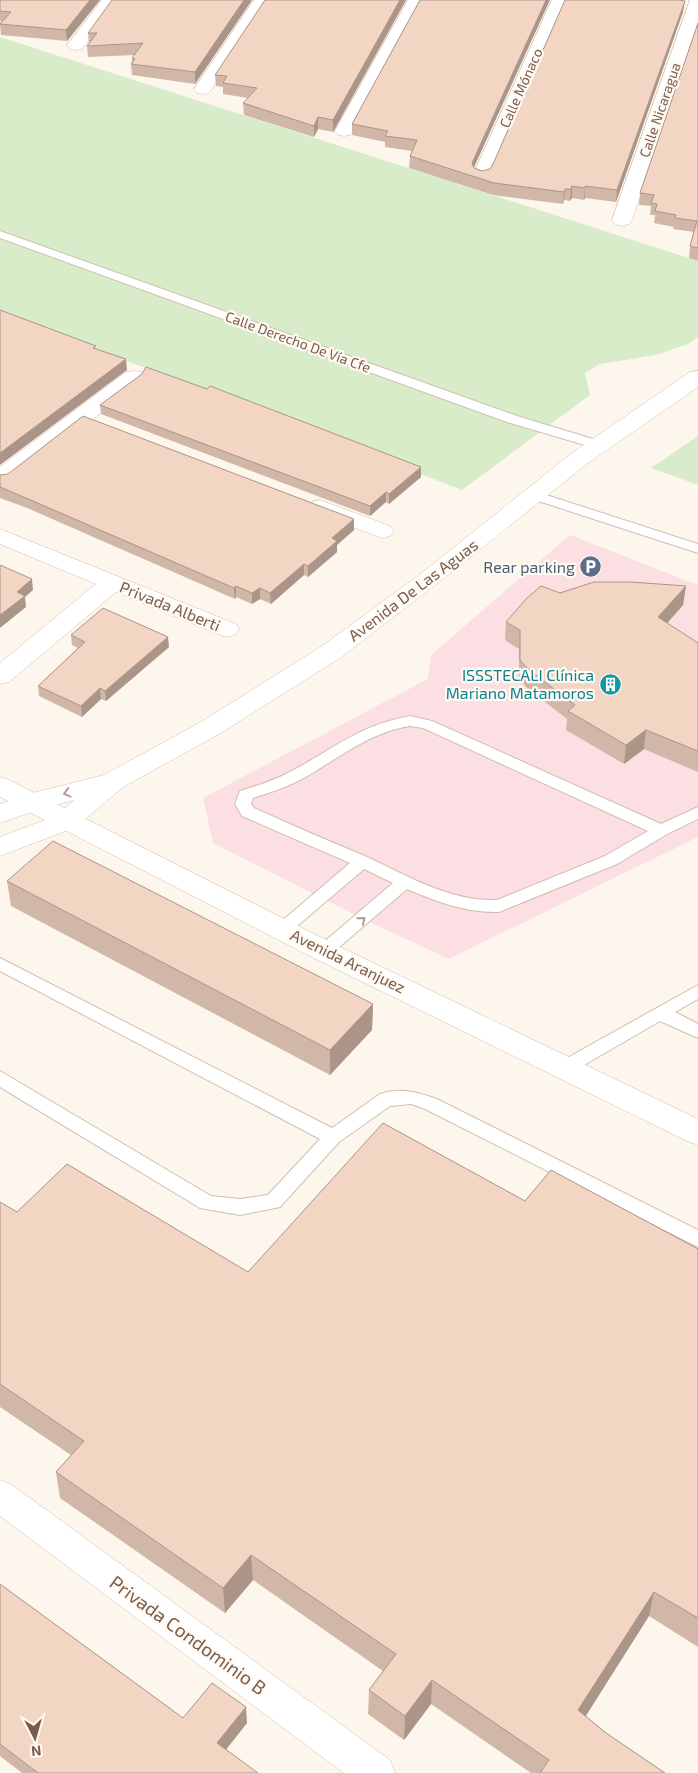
<svg xmlns="http://www.w3.org/2000/svg" width="698" height="1773" font-family="'Exo 2',sans-serif">
  <style>
    .medical { fill: #fbdfe3 }
    .green { fill: #d8ecc9 }
    .lines { fill: none; stroke-linecap: round; stroke-linejoin: round }
    .service-casing { stroke: #d1beb0; stroke-width: 2 }
    .minor-casing { stroke: #d1beb0; stroke-width: 1 }
    .tertiary-casing { stroke: #d1beb0; stroke-width: 1 }
    .secondary-casing { stroke: #d6c0b0; stroke-width: 1 }
    .service { fill: #fff; fill-rule: evenodd }
    .minor { fill: #fff; fill-rule: evenodd }
    .tertiary { fill: #fff; fill-rule: evenodd }
    .secondary { fill: #fff; fill-rule: evenodd }
    .wall { fill: #d1b7a8 }
    .shaded-wall { fill: #aa9588 }
    .building { fill: #f3d5c3; stroke: #aa9588 }
    .oneway { stroke: #af9d94 }
    .labels { text-anchor: middle; stroke-width: 4.5; stroke-linejoin: round; paint-order: stroke }
    .far-street-label { font-size: 14px; fill: #7a5c4d; stroke: #fffaf3 }
    .service-label { font-size: 16px; fill: #4e5e75; stroke: #fffaf3; text-anchor: end }
    .street-label { font-size: 16px; fill: #7a5c4d; stroke: #fffaf3 }
    .culture-label { font-size: 16px; fill: #0d838f; stroke: #fffaf3; text-anchor: end }
    .near-street-label { font-size: 19px; fill: #7a5c4d; stroke: #fffaf3 }
  </style>
  <rect width="100%" height="100%" fill="#fdf6ec"/>
  <path class="medical" d="M570,535L698,585V837L449,959L363,919L213,843L203,798L428,679L431,655Z"/>
  <path class="green" d="M0,37L698,261V337L688,344L656,355L600,364L585,373L590,395L462,490L0,312Z
    M698,436V485L651,468Z"/>
  <g class="lines">
    <defs>
      <path id="service" d="M0,231L517,416L603,442L605,445L598,449L507,422L0,238Z
        M534,491L698,544V553L529,498L527,495L529,492Z
        M410,716L432,721L661,824L698,807V819L667,834L617,864L499,912C467,913 437,902 407,889L330,955L324,957L318,955L316,951L318,947L393,883L364,869L289,933L283,935L277,933L275,929L277,925L350,863L242,816L235,804L240,791C256,786 273,781 288,773C333,750 356,726 410,716ZM410,726L423,728L648,831L605,856L497,900C451,902 408,876 367,857C329,841 291,825 254,808L251,804L253,798C268,793 285,788 300,780C337,760 367,733 410,726Z
        M0,958L332,1128L380,1094C401,1087 417,1092 437,1099L698,1230V1247L425,1109L411,1104L390,1106L339,1142L280,1207L240,1215L200,1208L0,1087V1071L211,1196L240,1199L268,1195L320,1139L0,971Z
        M698,985V999L675,1012L698,1024V1038L660,1021L572,1072L566,1074L560,1072L557,1067L560,1062Z"/>
      <path id="minor" d="M102,0H119L82,49L76,50L70,49L67,45Z
        M254,0H270L209,93L203,94L197,93L194,89Z
        M408,0H424L353,131L350,135L344,136L338,135L335,131Z
        M552,0H568L491,175L489,179L482,181L475,179L473,175Z
        M690,0H698V24L632,220L629,224L622,226L615,224L612,220Z
        M134,371L142,372L145,377L142,382L8,483L0,485V467L126,372Z
        M320,500L390,526L394,531L390,536L382,538L312,512L309,507L312,502Z
        M0,529L236,624L239,629L236,634L227,637L218,634L116,592L9,682L0,684V663L96,584L0,544Z
        M0,1480L12,1485L390,1760L395,1773H344L0,1516Z"/>
      <path id="tertiary" d="M0,777L9,780L334,944L698,1119V1145L687,1141L314,958L0,797Z"/>
      <path id="secondary" d="M698,371V387L588,463L438,583L340,658L219,734L123,787L76,827L0,856V837L58,815L74,800L40,809L0,823V804L33,793L104,775L201,722L322,646L422,573L572,453L690,372Z"/>
    </defs>
    <use href="#service" class="service-casing"/>
    <use href="#minor" class="minor-casing"/>
    <use href="#tertiary" class="tertiary-casing"/>
    <use href="#secondary" class="secondary-casing"/>
    <use href="#service" class="service"/>
    <use href="#minor" class="minor"/>
    <use href="#tertiary" class="tertiary"/>
    <use href="#secondary" class="secondary"/>
  </g>
  <path class="wall" d="M0,0H100L67,41L1,35L0,24L2,22L0,21Z
    M252,0L195,84L132,75L131,64L132,62V58L135,55L88,57L87,46L89,44L88,33Z
    M265,0H406L333,132L318,129L314,137L244,115L243,103L248,98L223,94V87L216,86L215,75Z
    M420,0L474,168L482,171L490,169L683,12L616,202L585,198L584,200L572,198L570,201L564,200L563,204L493,195L409,168L410,156L412,151L385,147V142L352,135V124Z
    M698,23V261L689,258L690,246L694,232L673,229L674,227L654,223L655,215H650L651,206L639,205L640,193Z
    M100,405L421,477L389,504L386,502L370,516L101,414Z
    M0,475L354,530L337,545V552L308,577L304,575L271,604L260,599L252,604L236,597L235,599L27,508L0,498Z
    M686,586L683,605L667,623L698,643V772L644,749L624,764L566,730L567,719L527,688L519,679V649L505,640L506,622L560,593Z
    M71,635L169,647L106,701L101,699L82,717L39,696L38,686L78,648L72,645Z
    M7,881L373,1004L372,1030L330,1075L11,906Z
    M525,1201L698,1249V1647L649,1616L586,1716L606,1733L665,1773H531L431,1704L404,1740L368,1714L369,1690L383,1671L253,1580L225,1613L60,1498L56,1472L71,1455L0,1407V1202L17,1212L248,1272Z
    M0,1584L183,1718L247,1723L226,1750L258,1773H22L0,1756Z"/>
  <path class="shaded-wall" d="M90,0H100L67,41L66,30Z
    M244,0H252L195,84V72Z
    M400,0H406L333,132V120Z
    M546,0H550L471,174L472,163Z
    M685,1L683,12L616,202L617,190Z
    M318,117V129L314,137V126Z
    M572,186V198L570,201L571,189Z
    M585,186V198L584,200L585,188Z
    M565,189L564,200L563,204L564,192Z
    M126,359L127,370L0,465V453Z
    M421,467V477L389,504V494Z
    M386,492V502L370,516V506Z
    M354,519V530L337,545V552L308,577V566L332,538Z
    M304,564V575L271,604L270,593Z
    M32,579L33,590L25,597L26,607L0,628V615L17,592Z
    M236,586V597L235,599L234,588Z
    M686,586L683,605L656,636L658,617Z
    M260,588V599L252,604V593Z
    M168,637L169,647L106,701L105,691Z
    M100,688L101,699L82,717L81,706Z
    M646,730L644,749L624,764L626,745Z
    M373,1004L372,1030L330,1075V1050Z
    M251,1555L253,1580L225,1613L223,1588Z
    M654,1592L649,1616L574,1734L578,1710Z
    M432,1680L431,1704L404,1740L405,1716Z
    M246,1707L247,1723L218,1759L217,1743Z"/>
  <path class="building" d="M0,0H90L66,30L0,24L11,12L0,11Z
    M112,0H244L195,72L131,64L135,59L132,58L143,43L87,46L97,33H88Z
    M265,0H400L333,120L318,117L314,126L243,103L257,88L223,83L227,76L215,75Z
    M420,0H546L472,163L474,168L482,171L490,169L493,164L565,0H679L685,1L617,190L585,186V188L572,186L571,189H565L564,192L494,183L410,156L417,140L385,136L388,131L352,124Z
    M698,23V248L690,246L697,221L675,218L676,215L655,211L657,204L651,203L654,195L640,193Z
    M0,310L96,346L93,348L126,359L0,453Z
    M146,367L207,389L210,386L421,467L389,494L386,492L370,506L100,405L142,374Z
    M83,416L354,519L332,538L337,541L308,566L304,564L270,593L260,588L252,593L236,586L234,588L26,498L0,487V475L8,474Z
    M0,565L32,579L17,592L25,596L0,615Z
    M594,582H631L686,586L658,617L698,643V751L646,730L626,745L568,711L575,705L528,669L520,660V630L506,622L526,599L541,586L560,593Z
    M103,608L168,637L105,691L100,688L81,706L38,686L85,642L71,635Z
    M53,841L373,1004L330,1050L7,881Z
    M383,1123L525,1201L551,1170L698,1249V1618L654,1592L578,1710L606,1733L665,1773H540L549,1760L432,1680L405,1716L369,1690L396,1654L251,1555L223,1588L56,1472L84,1441L0,1384V1202L17,1212L67,1164L248,1272Z
    M0,1584L183,1718L212,1683L246,1707L217,1743L258,1773H38L0,1744Z"/>
  <defs><path id="oneway-chevron" d="M-2-3.5L2.5 0L-2 3.5" fill="none" stroke-width="1.6" stroke-linecap="round" stroke-linejoin="round" transform="scale(1.25)"/></defs>
  <g class="oneway">
    <use href="#oneway-chevron" transform="translate(67 793) rotate(165)"/>
    <use href="#oneway-chevron" transform="translate(362 920) rotate(-40)"/>
  </g>
  <defs>
    <symbol id="parking-disc" viewBox="-11 -11 22 22"><circle r="9.5" fill="#5c6f8a" stroke="#fffaf3"/><path d="M-3.5-5.5H1a3.5 3.5 0 0 1 0 7H-1V5.5H-3.5ZM-1-3.4V-.6H.8a1.4 1.4 0 0 0 0-2.8Z" fill="#fff"/></symbol>
    <symbol id="building-disc" viewBox="-11 -11 22 22"><circle r="9.5" fill="#0f9aa8" stroke="#fffaf3"/><path d="M-4-6H4V6H1V3H-1V6H-4ZM-2.5-4.3h1.7v1.8h-1.7ZM.8-4.3h1.7v1.8H.8ZM-2.5-1h1.7V.8h-1.7ZM.8-1h1.7V.8H.8Z" fill="#fff"/></symbol>
  </defs>
  <g fill-rule="evenodd">
    <use href="#parking-disc" x="578" y="554" width="25" height="25"/>
    <use href="#building-disc" x="598" y="672" width="25" height="25"/>
  </g>
  <g class="labels">
    <g class="far-street-label">
      <text transform="translate(521 88) rotate(-66)" y="5">Calle Mónaco</text>
      <text transform="translate(660 110) rotate(-71)" y="5">Calle Nicaragua</text>
      <text transform="translate(298 342) rotate(20)" y="5">Calle Derecho De Vía Cfe</text>
    </g>
    <g class="service-label">
      <text x="575" y="573">Rear parking</text>
    </g>
    <g class="street-label">
      <text transform="translate(413 590) rotate(-37)" y="6">Avenida De Las Aguas</text>
      <text transform="translate(170 606) rotate(22)" y="6">Privada Alberti</text>
      <text transform="translate(348 961) rotate(26)" y="6">Avenida Aranjuez</text>
    </g>
    <g class="culture-label">
      <text x="594" y="681">ISSSTECALI Clínica<tspan x="594" dy="18">Mariano Matamoros</tspan></text>
    </g>
    <g class="near-street-label">
      <text transform="translate(188 1635) rotate(36)" y="7">Privada Condominio B</text>
    </g>
  </g>
  <g transform="translate(35 1738) rotate(174)" stroke="#fffaf3" stroke-width="4" paint-order="stroke">
  <path d="M0-4L9 19L0 12L-9 19Z" fill="#7a5c4d"/>
  <text y="-8" font-size="14" font-weight="bold" text-anchor="middle" fill="#7a5c4d">N</text>
  </g>
</svg>
